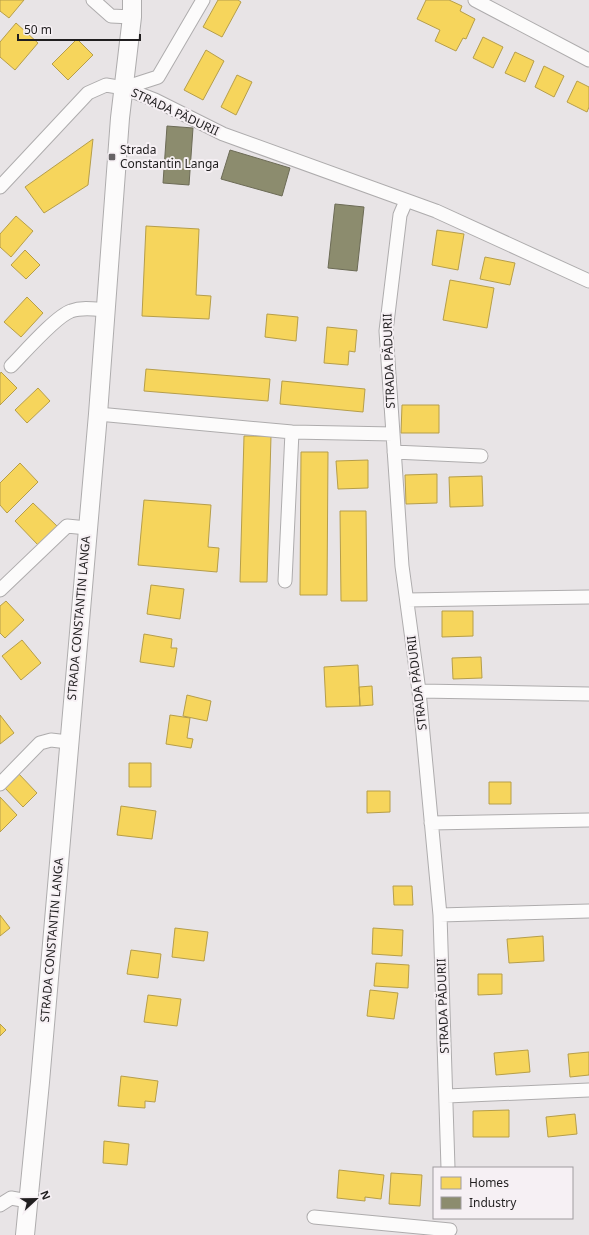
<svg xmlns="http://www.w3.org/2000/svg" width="589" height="1235" font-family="'Noto Sans',sans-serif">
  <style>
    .homes { fill: #f6d55c; stroke: #b69e4a }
    .industry { fill: #8c8c6e; stroke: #6c6b56 }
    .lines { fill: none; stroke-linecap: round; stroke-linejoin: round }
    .street-casing { stroke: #aeacad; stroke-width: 15 }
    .secondary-casing { stroke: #aeacad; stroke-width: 20 }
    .street { stroke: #fcfbfb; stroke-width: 13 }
    .secondary { stroke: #fcfbfb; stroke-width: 18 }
    .poi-dot { fill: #666365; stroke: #f6f0f4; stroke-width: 1.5 }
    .labels { text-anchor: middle; stroke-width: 4; stroke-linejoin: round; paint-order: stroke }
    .street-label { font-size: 12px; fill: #201e1f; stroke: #f6f0f4 }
    .poi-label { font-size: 12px; fill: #201e1f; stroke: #f6f0f4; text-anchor: start }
  </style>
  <rect width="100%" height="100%" fill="#e8e4e6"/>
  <path class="homes" d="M0,0H24L9,18L0,11Z
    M218,0H238L241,2L222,37L203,27Z
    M426,0H449L462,6L460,11L475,19L466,39L463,38L456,51L435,41L440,30L417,19Z
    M16,23L38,43L15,70L0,57V42Z
    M483,37L503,47L493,68L473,58Z
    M77,39L93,55L68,80L52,64Z
    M206,50L224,61L203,100L184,90Z
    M515,52L534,61L525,82L505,73Z
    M544,66L564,76L554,97L535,87Z
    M237,75L252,82L236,115L221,107Z
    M577,81L589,87V107L587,112L567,102Z
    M93,139L88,185L44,213L25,187Z
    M16,216L33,231L11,257L0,247V234Z
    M146,226L199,229L196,295L211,296L209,319L142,316Z
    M437,230L464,234L458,270L432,265Z
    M25,250L40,265L26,279L11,265Z
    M485,257L515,263L510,285L480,279Z
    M450,280L494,288L487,328L443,320Z
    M27,297L43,313L21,337L4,322Z
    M267,314L298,317L296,341L265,337Z
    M327,327L357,330L355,352L349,351L348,365L324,363Z
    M146,369L270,379L268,401L144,391Z
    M1,372L17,388L0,405V374Z
    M282,381L365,389L363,412L280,404Z
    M38,388L50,401L27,423L15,410Z
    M402,405H439V433H401Z
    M244,436H271L267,582H240Z
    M301,452H328L327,595H300Z
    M368,460V488L338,489L336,461Z
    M20,463L38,482L7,513L0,505V483Z
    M437,474V503L406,504L405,475Z
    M482,476L483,506L450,507L449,477Z
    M144,500L211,505L208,547L219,548L217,572L138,565Z
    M33,503L57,526L38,545L15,521Z
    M340,511H366L367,601H341Z
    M151,585L184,589L180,619L147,614Z
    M6,601L24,620L5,638L0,633V606Z
    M442,611H473V636L442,637Z
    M144,634L172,639L171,648H177L174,667L140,662Z
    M22,640L41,663L21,680L2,656Z
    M481,657L482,678L453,679L452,658Z
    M358,665L360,706L326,707L324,667Z
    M372,686L373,705L360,706L359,687Z
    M187,695L211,701L207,721L183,716Z
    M0,715L14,733L0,744Z
    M170,715L190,718L187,738L193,739L191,748L166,744Z
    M129,763H151V787H129Z
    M18,773L37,793L23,807L4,787Z
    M489,782H511V804H489Z
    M367,791H390V812L367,813Z
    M0,797L17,815L0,832Z
    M121,806L156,811L152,839L117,835Z
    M393,886H412L413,905H394Z
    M0,915L10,928L0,936Z
    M175,928L208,932L204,961L172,957Z
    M373,928L403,930L402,956L372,954Z
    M543,936L544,961L509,963L507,939Z
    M131,950L161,954L158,978L127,974Z
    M376,963L409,965L408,988L374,986Z
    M478,974H502V994L478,995Z
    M370,990L398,993L394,1019L367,1016Z
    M148,995L181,999L177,1026L144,1022Z
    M0,1024L6,1030L0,1036Z
    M528,1050L530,1072L496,1075L494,1053Z
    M589,1052V1075L570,1077L568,1054Z
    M121,1076L158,1081L155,1102L145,1101V1108L118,1106Z
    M509,1110V1137H473V1111Z
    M575,1114L577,1134L548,1137L546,1117Z
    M104,1141L129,1144L127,1165L103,1163Z
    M339,1170L384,1175L381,1199L365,1197V1201L337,1198Z
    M391,1173L422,1175L420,1206L389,1204Z"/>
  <path class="industry" d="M167,126L193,128L189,185L163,183Z
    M230,150L290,168L282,196L221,179Z
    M335,204L364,207L357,271L328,268Z"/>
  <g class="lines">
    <defs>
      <path id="street" d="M93,0L111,16L132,17
        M475,0L589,60
        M124,88L158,77L203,0
        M0,187L88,93L106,85L124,88L155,100L223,134L436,211L589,281
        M406,201L400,215L386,331L402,566L419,691L440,915L448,1168
        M11,366C23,354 56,316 71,311C82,307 94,309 105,310
        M98,414L292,432L393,434
        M394,452L481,456
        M285,581L292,432
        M0,590L67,526L87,528
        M407,600L589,597
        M419,691L589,694
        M0,784L40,743L51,740L68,742
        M431,823L589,820
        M440,915L589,911
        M447,1096L589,1090
        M0,1205L11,1198L28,1201
        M314,1217L450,1230"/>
      <path id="secondary" d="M25,1235L40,1082L98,414L120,118L132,17V0"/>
    </defs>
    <use href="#street" class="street-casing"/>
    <use href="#secondary" class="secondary-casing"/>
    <use href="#street" class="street"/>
    <use href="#secondary" class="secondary"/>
  </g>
  <rect class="poi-dot" x="108" y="153" width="8" height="8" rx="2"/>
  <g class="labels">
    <g class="street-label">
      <text transform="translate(175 112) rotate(25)" y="4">STRADA PĂDURII</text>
      <text transform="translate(389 361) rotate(-92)" y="4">STRADA PĂDURII</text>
      <text transform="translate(79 618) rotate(-85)" y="4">STRADA CONSTANTIN LANGA</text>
      <text transform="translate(417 683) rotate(-97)" y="4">STRADA PĂDURII</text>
      <text transform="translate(52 940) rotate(-85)" y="4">STRADA CONSTANTIN LANGA</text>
      <text transform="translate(443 1006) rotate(-92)" y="4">STRADA PĂDURII</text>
    </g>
    <g class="poi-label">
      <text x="120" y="154">Strada<tspan x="120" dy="14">Constantin Langa</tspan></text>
    </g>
  </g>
  <rect x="433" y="1167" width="140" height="52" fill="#f6f0f4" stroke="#a09c9f"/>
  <rect x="441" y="1177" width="20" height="12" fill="#f6d55c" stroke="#a09c9f"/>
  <text x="469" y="1187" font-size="12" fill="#201e1f">Homes</text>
  <rect x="441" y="1197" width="20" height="12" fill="#8c8c6e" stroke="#a09c9f"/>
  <text x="469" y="1207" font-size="12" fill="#201e1f">Industry</text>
  <g transform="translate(36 1199) rotate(68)" stroke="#f6f0f4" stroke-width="3" paint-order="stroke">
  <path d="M0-3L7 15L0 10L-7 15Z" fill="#201e1f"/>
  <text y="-6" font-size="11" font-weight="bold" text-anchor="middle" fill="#201e1f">N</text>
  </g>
  <path d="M18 34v6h122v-6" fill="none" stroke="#201e1f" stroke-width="2"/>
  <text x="24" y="34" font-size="12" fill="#201e1f" stroke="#f6f0f4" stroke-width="3" paint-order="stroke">50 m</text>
</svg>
